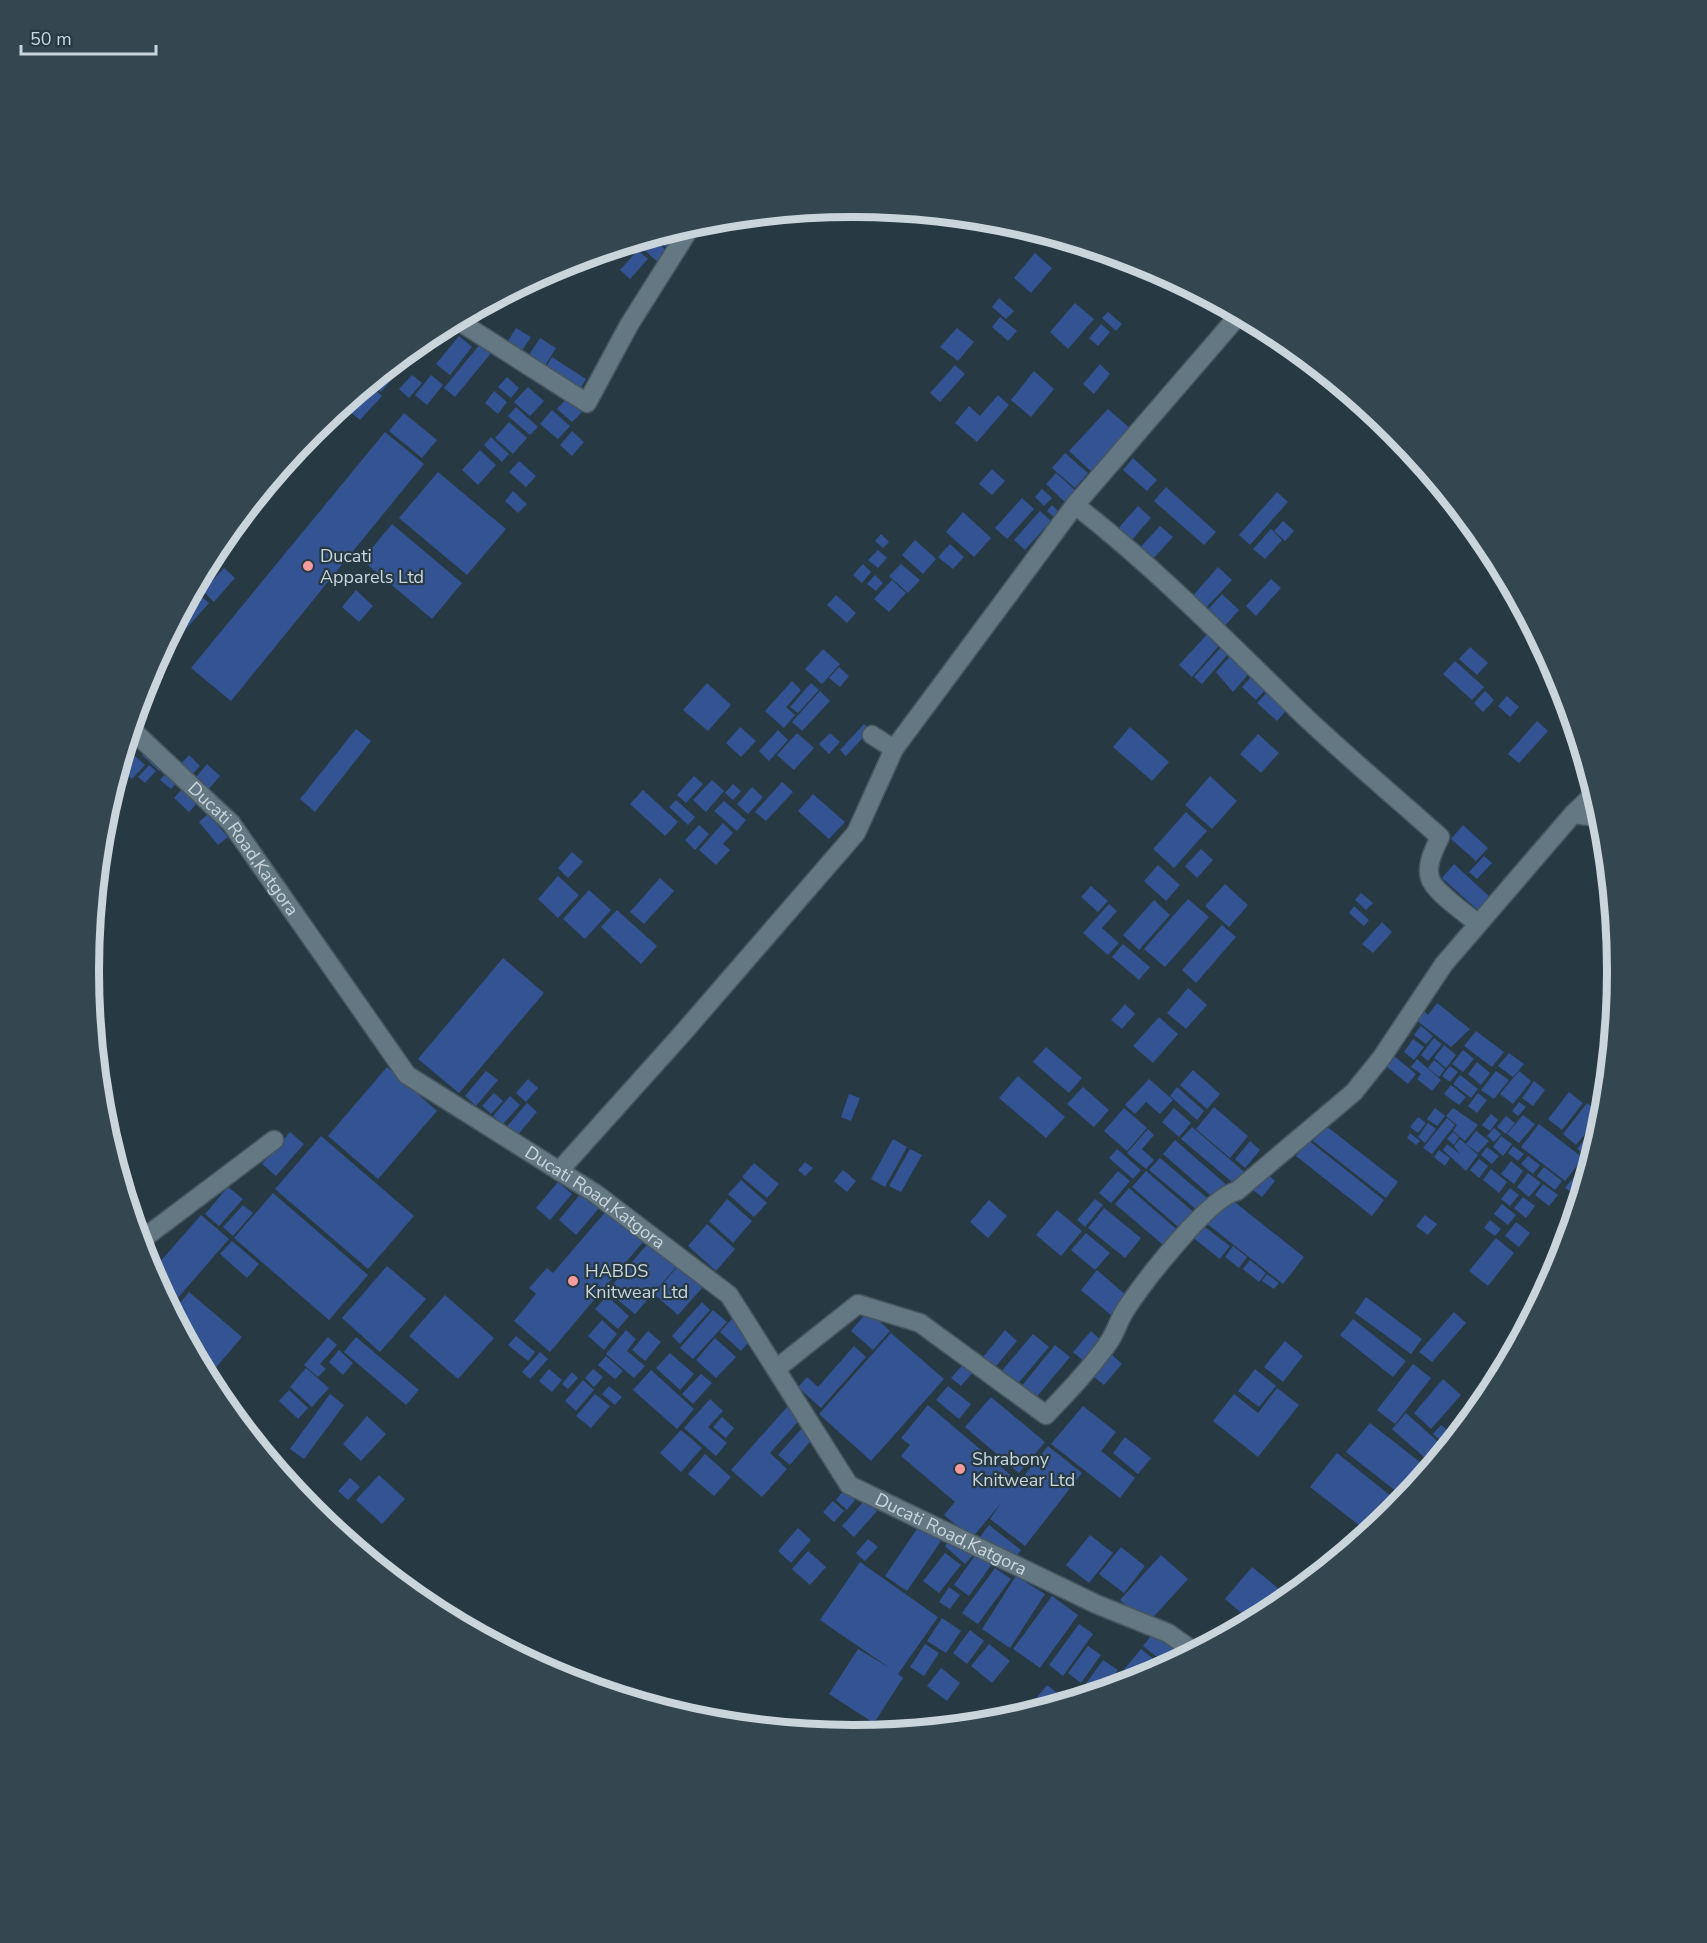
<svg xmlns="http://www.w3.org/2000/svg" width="1707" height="1943" font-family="'Nunito Sans',sans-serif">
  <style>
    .building { fill: #335392 }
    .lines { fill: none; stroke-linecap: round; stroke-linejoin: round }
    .minor-casing { stroke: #47575f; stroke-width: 21 }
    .minor { stroke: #647884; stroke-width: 18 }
    .poi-dot { fill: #f59b9e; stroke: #273a44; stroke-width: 2 }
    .labels { text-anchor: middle; stroke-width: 4.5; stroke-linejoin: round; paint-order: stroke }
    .poi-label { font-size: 18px; fill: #cad5db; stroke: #273a44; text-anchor: start }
    .street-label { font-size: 18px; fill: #cad5db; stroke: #273a44 }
    .rim { fill: none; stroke: #cad5db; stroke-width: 8 }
  </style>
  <rect width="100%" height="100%" fill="#273a44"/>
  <path class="building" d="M666,233L674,240L667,248L653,237Z
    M652,237L670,254L661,265L641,247Z
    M638,250L648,259L630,279L620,270Z
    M1035,253L1052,268L1031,293L1014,278Z
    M999,298L1014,311L1006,319L992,307Z
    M1075,303L1094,319L1068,349L1050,332Z
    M1108,312L1122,324L1116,331L1102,318Z
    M1000,317L1017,331L1008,341L992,327Z
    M1101,324L1110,332L1098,346L1089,338Z
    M516,328L531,337L521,352L507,343Z
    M957,328L974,342L958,361L940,347Z
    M459,336L472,347L450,375L436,364Z
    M540,338L556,348L543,369L527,358Z
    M481,343L492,352L455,397L444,388Z
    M403,357L406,360L396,371L391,366Z
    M552,357L586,379L578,392L544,370Z
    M1100,364L1110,374L1094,394L1083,384Z
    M955,365L965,374L940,402L930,393Z
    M386,370L394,377L381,392L371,382Z
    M1034,371L1054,389L1031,417L1011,400Z
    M412,375L422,383L409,398L399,389Z
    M431,375L443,385L427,405L415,395Z
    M507,377L519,388L511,398L498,387Z
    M369,384L382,396L360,420L348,410L358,399L355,396Z
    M528,387L544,401L530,416L514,402Z
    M494,391L507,402L498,414L485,403Z
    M998,395L1009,405L977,442L955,423L969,406L980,416Z
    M568,397L583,411L572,422L557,409Z
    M516,407L538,427L530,435L508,416Z
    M339,409L325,426L322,423Z
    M1108,409L1132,430L1093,473L1069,451Z
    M552,410L570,426L558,439L540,424Z
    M404,413L437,440L422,458L389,431Z
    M509,422L527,438L513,454L495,438Z
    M572,431L584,442L572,456L560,445Z
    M385,432L424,464L231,701L191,668Z
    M491,437L509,454L502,462L484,445Z
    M480,450L496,465L478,485L462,470Z
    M1065,453L1088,473L1075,488L1052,468Z
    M1133,458L1157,480L1147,491L1123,470Z
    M519,461L536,476L526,487L509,472Z
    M992,469L1005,481L992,495L979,484Z
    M438,472L506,529L467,575L399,518Z
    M1056,473L1077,492L1067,504L1046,484Z
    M1166,487L1216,532L1204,545L1154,501Z
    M1042,489L1052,498L1044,506L1035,497Z
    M513,491L527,504L518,513L505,501Z
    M1277,492L1288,502L1250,545L1239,535Z
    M1022,498L1034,509L1007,539L995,528Z
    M1052,505L1061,514L1056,519L1047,511Z
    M1138,506L1151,518L1129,543L1116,531Z
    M1040,511L1051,521L1025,550L1014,540Z
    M963,512L991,538L974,557L946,532Z
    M1283,521L1294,531L1285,541L1274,531Z
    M392,524L462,583L432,619L362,560Z
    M1160,526L1173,537L1151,561L1138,550Z
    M1271,529L1282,540L1265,559L1253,549Z
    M881,534L889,542L883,548L875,541Z
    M915,540L936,559L923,574L902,555Z
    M950,544L964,557L953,569L938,557Z
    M878,550L887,558L878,568L868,560Z
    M863,564L871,572L862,583L853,575Z
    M901,564L920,580L908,593L889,576Z
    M1218,567L1232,580L1203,611L1190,599Z
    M224,568L235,578L214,602L203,591Z
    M875,575L883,583L876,591L867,584Z
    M1271,579L1281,588L1256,616L1246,606Z
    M892,580L906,593L889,612L874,599Z
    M194,590L209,603L185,630L177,622Z
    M356,590L373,606L359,622L342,607Z
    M1222,594L1239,610L1222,629L1205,613Z
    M836,595L856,613L847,623L827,605Z
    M1210,631L1222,642L1192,677L1179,665Z
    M1223,645L1230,652L1202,684L1194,677Z
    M1543,646L1556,671L1536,653Z
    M1470,647L1488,663L1477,675L1459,659Z
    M823,649L840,664L822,684L805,669Z
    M1231,655L1251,671L1233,692L1216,672Z
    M1455,661L1484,687L1472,700L1443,674Z
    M839,667L849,676L840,687L829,678Z
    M1254,674L1268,687L1256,700L1242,687Z
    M792,681L801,690L786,707L795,715L784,728L765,711Z
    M707,683L731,705L708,731L683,710Z
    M811,683L819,690L798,713L790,707Z
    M1270,689L1290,706L1277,721L1257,703Z
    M143,690L152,698L143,709L139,705Z
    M820,691L830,701L802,731L792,722Z
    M1485,691L1494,700L1483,712L1474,703Z
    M1507,696L1519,707L1510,717L1498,706Z
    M1537,721L1548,731L1519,763L1508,754Z
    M864,724L870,730L846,756L840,750Z
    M740,727L756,741L741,757L726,743Z
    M1130,727L1169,762L1152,781L1113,747Z
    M356,729L371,741L315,812L300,799Z
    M778,730L788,740L769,761L759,751Z
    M131,732L142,739L122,761L127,743Z
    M797,733L814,748L794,770L777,755Z
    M830,733L840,742L829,754L819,744Z
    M1258,734L1279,753L1261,773L1240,754Z
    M149,747L167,764L159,771L142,755Z
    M189,755L200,766L190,777L178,767Z
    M135,756L145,765L132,779L122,769Z
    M207,764L220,776L206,792L194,780Z
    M149,765L156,771L145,783L138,777Z
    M169,770L180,779L171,789L160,780Z
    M694,776L703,784L686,803L677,795Z
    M1210,776L1237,801L1212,829L1185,805Z
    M712,780L724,791L706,812L693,800Z
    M782,782L793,792L766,821L755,812Z
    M733,784L741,791L733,800L725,793Z
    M184,787L199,801L189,812L174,798Z
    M752,787L763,797L748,814L737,804Z
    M643,790L678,822L665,836L630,804Z
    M813,794L845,822L829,839L798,811Z
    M676,800L695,817L688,825L669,807Z
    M724,801L746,820L737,831L714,811Z
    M1186,812L1207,831L1174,868L1153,849Z
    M208,814L228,837L218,845L199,822Z
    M723,823L733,833L723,844L730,850L716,865L699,850Z
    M699,825L709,834L695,850L685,840Z
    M1463,825L1488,848L1476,861L1451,839Z
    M1201,849L1213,860L1197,878L1185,866Z
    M572,852L583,862L568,878L558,868Z
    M1484,856L1492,863L1477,879L1469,872Z
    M1454,864L1492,899L1480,912L1442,878Z
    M1158,865L1180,885L1166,901L1144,881Z
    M558,876L579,895L558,918L538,899Z
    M660,878L674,891L644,924L630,912Z
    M1225,884L1248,905L1229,927L1205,906Z
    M1091,886L1108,901L1098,912L1081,897Z
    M589,890L611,910L585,939L563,919Z
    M1361,893L1373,903L1366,910L1355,900Z
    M1188,899L1209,917L1165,967L1144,949Z
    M1154,900L1170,915L1139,950L1123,935Z
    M1109,904L1117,911L1102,928L1119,943L1108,955L1083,933Z
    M1354,906L1369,920L1364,926L1349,913Z
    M617,910L657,946L641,964L601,927Z
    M1382,922L1392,932L1373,953L1362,944Z
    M1222,925L1236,937L1196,983L1182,970Z
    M1123,944L1150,967L1139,980L1112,957Z
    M503,958L544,993L459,1093L418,1059Z
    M1188,988L1207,1005L1186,1029L1167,1013Z
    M1437,1003L1470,1029L1451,1047L1412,1017L1420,1008L1428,1015Z
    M1125,1004L1135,1014L1122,1029L1111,1020Z
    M1159,1017L1178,1034L1153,1063L1133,1046Z
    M1421,1026L1433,1036L1426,1044L1414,1035Z
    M1476,1031L1504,1052L1492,1067L1464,1046Z
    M1434,1038L1442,1044L1428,1061L1421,1055Z
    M1413,1039L1424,1047L1414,1060L1404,1052Z
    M1444,1045L1456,1055L1446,1068L1434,1058Z
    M1046,1047L1082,1078L1069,1093L1033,1062Z
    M1463,1050L1474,1059L1463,1072L1452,1064Z
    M1509,1053L1524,1064L1513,1077L1498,1066Z
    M1394,1056L1416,1074L1408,1084L1386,1066Z
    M1417,1059L1441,1080L1432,1091L1417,1079L1421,1074L1411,1067Z
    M1434,1060L1445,1069L1439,1077L1428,1068Z
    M1477,1062L1490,1073L1481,1085L1468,1074Z
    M1450,1066L1458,1072L1450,1082L1442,1076Z
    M387,1067L437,1111L378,1179L328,1136Z
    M1193,1070L1220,1094L1207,1109L1180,1085Z
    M486,1071L498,1080L476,1106L465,1096Z
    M1496,1071L1509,1080L1494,1099L1481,1090Z
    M1519,1071L1531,1081L1513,1104L1500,1094Z
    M1460,1075L1478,1089L1471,1098L1453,1084Z
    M1018,1076L1065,1117L1046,1138L999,1098Z
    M528,1079L538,1088L526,1102L516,1093Z
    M1149,1079L1173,1100L1160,1114L1146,1102L1135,1114L1125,1105Z
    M1534,1081L1545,1090L1533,1106L1522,1098Z
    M1451,1085L1466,1097L1459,1105L1444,1094Z
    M1083,1087L1109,1110L1094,1127L1067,1104Z
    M1177,1087L1204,1111L1197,1120L1170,1096Z
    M1569,1092L1583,1103L1562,1130L1548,1119Z
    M494,1093L503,1101L491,1114L482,1106Z
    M1478,1093L1487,1100L1477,1113L1468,1106Z
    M849,1094L860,1098L851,1121L841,1117Z
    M510,1096L520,1105L503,1124L493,1116Z
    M1519,1102L1526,1107L1518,1116L1512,1111Z
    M527,1103L537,1112L514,1139L504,1130Z
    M1587,1103L1601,1114L1576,1145L1563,1134Z
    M1214,1107L1248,1136L1230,1158L1196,1129Z
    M1124,1108L1147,1128L1127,1151L1104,1131Z
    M1174,1108L1191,1123L1179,1137L1162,1122Z
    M1435,1108L1445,1116L1437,1126L1427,1119Z
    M1453,1108L1478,1125L1465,1141L1453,1131L1457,1125L1446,1116Z
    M1491,1114L1498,1120L1490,1131L1482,1125Z
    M1523,1115L1535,1124L1519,1143L1507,1134Z
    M1506,1116L1515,1123L1506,1134L1497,1127Z
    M1418,1117L1426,1123L1418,1133L1410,1127Z
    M1447,1118L1455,1125L1432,1154L1423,1148Z
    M1600,1119L1603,1122L1595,1149L1588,1158L1577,1149Z
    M1428,1123L1436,1129L1425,1143L1418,1137Z
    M1539,1124L1583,1158L1565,1181L1521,1147Z
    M1325,1125L1398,1182L1386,1198L1313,1141Z
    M1192,1127L1248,1175L1238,1187L1181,1139Z
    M1494,1128L1501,1134L1494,1142L1487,1136Z
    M1148,1129L1154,1135L1142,1149L1154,1160L1146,1169L1127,1153Z
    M1476,1131L1489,1141L1478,1153L1466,1144Z
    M290,1132L304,1144L276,1176L262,1164Z
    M1453,1132L1459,1137L1454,1145L1447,1139Z
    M1410,1133L1420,1141L1416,1145L1407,1138Z
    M321,1136L414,1216L368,1269L275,1189Z
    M1501,1136L1512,1144L1503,1156L1493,1147Z
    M893,1139L907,1147L885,1187L871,1179Z
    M1460,1139L1478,1155L1466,1171L1443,1150L1447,1144L1460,1154L1454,1146Z
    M1175,1140L1229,1187L1217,1201L1163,1154Z
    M1308,1140L1384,1200L1372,1216L1296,1156Z
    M1250,1141L1260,1150L1245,1168L1235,1159Z
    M1513,1146L1524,1154L1518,1161L1508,1153Z
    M1487,1147L1499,1156L1492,1164L1481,1155Z
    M910,1149L922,1155L901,1192L889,1186Z
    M1117,1149L1141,1170L1133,1179L1109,1158Z
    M1439,1150L1450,1158L1445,1166L1434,1157Z
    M1528,1156L1540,1165L1533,1174L1521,1164Z
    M1160,1158L1213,1203L1203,1215L1149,1170Z
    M1479,1159L1488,1166L1479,1178L1470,1170Z
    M1511,1161L1523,1171L1514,1184L1501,1174Z
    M805,1162L813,1168L805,1176L798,1170Z
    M754,1163L779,1184L767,1198L742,1177Z
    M1544,1167L1562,1181L1555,1190L1537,1176Z
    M1581,1168L1588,1174L1578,1197L1565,1188Z
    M1491,1169L1507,1182L1499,1193L1483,1180Z
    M843,1170L856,1181L847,1192L834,1181Z
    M1263,1170L1275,1181L1262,1197L1249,1187Z
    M1118,1171L1130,1181L1111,1203L1099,1193Z
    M1146,1171L1197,1215L1183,1231L1132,1187Z
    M1528,1173L1541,1183L1529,1197L1517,1187Z
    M741,1180L767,1203L754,1217L728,1194Z
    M558,1182L572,1194L550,1220L536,1208Z
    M1543,1184L1558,1195L1549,1206L1535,1195Z
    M228,1187L243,1199L219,1226L205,1214Z
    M1129,1188L1181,1233L1168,1249L1115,1204Z
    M1510,1188L1519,1195L1510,1206L1501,1199Z
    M582,1192L600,1207L576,1235L559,1220Z
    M273,1193L368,1275L329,1320L234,1238Z
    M1227,1196L1304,1257L1283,1284L1205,1222Z
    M1523,1197L1535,1206L1526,1218L1514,1208Z
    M727,1199L752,1221L733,1243L709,1221Z
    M1095,1199L1103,1205L1085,1227L1077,1220Z
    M989,1200L1007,1216L988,1238L970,1222Z
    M1502,1204L1516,1215L1508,1225L1494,1214Z
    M243,1205L253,1213L233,1236L223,1227Z
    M1104,1208L1141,1238L1125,1258L1088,1228Z
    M607,1210L644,1241L550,1352L514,1321L536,1294L529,1288L547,1268L553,1273Z
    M1057,1210L1082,1231L1061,1256L1036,1235Z
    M201,1215L229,1239L170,1307L151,1272Z
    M1425,1215L1437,1224L1428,1235L1416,1226Z
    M1490,1220L1501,1229L1495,1236L1484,1228Z
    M1197,1221L1230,1246L1220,1259L1187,1233Z
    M1516,1222L1530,1233L1519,1247L1505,1236Z
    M707,1224L735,1249L716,1271L688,1246Z
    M1086,1233L1110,1253L1095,1270L1071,1250Z
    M1496,1238L1514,1253L1488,1286L1469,1271Z
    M232,1241L259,1264L247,1278L220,1254Z
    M650,1241L678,1265L635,1314L607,1291Z
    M1233,1246L1247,1257L1239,1268L1225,1257Z
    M1250,1260L1266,1273L1259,1282L1243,1269Z
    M679,1265L703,1287L678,1315L654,1294Z
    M387,1266L426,1299L380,1352L342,1318Z
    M1097,1270L1127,1296L1111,1315L1081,1290Z
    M1267,1274L1279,1283L1274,1289L1262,1281Z
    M189,1292L242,1337L207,1378L172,1312Z
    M445,1295L494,1338L458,1379L409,1336Z
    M607,1296L629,1316L618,1329L595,1309Z
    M1366,1297L1422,1339L1411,1354L1355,1313Z
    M702,1302L710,1310L680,1344L672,1336Z
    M713,1310L727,1322L693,1359L680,1348Z
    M868,1311L890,1331L873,1350L851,1331Z
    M1454,1312L1466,1323L1432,1362L1419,1352Z
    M732,1319L753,1337L741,1351L720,1332Z
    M1353,1319L1406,1361L1393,1377L1340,1335Z
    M602,1320L617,1334L604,1350L588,1336Z
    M626,1330L636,1339L627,1351L645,1366L634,1378L606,1354Z
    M1005,1330L1017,1341L991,1372L979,1362Z
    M648,1331L661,1342L645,1361L632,1350Z
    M1091,1331L1105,1344L1087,1364L1073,1352Z
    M891,1333L944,1379L871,1461L819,1414Z
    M1033,1334L1049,1347L1015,1387L1000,1373Z
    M516,1336L535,1352L528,1361L508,1345Z
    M328,1337L337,1345L320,1364L326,1369L318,1377L304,1365Z
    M356,1337L419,1390L406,1405L344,1352Z
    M715,1338L736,1357L716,1378L696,1360Z
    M1285,1341L1303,1356L1283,1382L1264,1367Z
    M1055,1345L1070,1357L1034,1400L1020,1388Z
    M854,1346L866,1357L821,1408L798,1387L807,1377L818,1387Z
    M339,1350L353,1363L343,1375L329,1362Z
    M1107,1350L1122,1364L1104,1385L1088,1372Z
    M540,1352L548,1359L530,1379L522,1372Z
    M670,1353L694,1374L680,1390L656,1368Z
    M606,1356L623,1371L615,1379L598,1365Z
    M968,1359L978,1366L961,1386L951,1378Z
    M1413,1364L1431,1378L1395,1424L1377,1410Z
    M306,1368L329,1388L312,1407L290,1387Z
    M549,1369L562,1380L552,1392L539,1381Z
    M593,1369L603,1377L594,1387L585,1378Z
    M1255,1369L1276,1386L1259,1407L1238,1391Z
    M651,1370L694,1409L677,1429L633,1390Z
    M572,1372L578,1378L568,1389L562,1384Z
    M701,1374L712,1383L693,1404L682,1394Z
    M1443,1379L1461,1395L1431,1429L1414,1413Z
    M583,1380L594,1390L576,1411L565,1401Z
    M609,1386L622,1397L615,1405L602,1394Z
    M948,1386L971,1404L959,1419L936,1400Z
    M1277,1388L1299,1405L1258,1457L1213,1421L1234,1394L1258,1413Z
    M289,1390L308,1408L298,1419L279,1401Z
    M330,1394L344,1405L304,1459L290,1449Z
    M595,1394L610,1406L591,1428L576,1416Z
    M991,1397L1045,1442L1019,1473L965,1427Z
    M710,1399L723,1411L708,1427L727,1443L716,1456L684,1428Z
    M789,1405L802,1417L770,1453L787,1469L762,1497L731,1470Z
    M928,1405L1019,1482L1048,1446L1082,1473L1025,1546L990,1519L1002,1502L972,1538L944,1515L955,1502L901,1456L910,1445L901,1438Z
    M1083,1406L1116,1432L1101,1451L1135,1478L1120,1498L1051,1444Z
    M1406,1413L1446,1449L1433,1465L1392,1429Z
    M367,1416L386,1434L361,1461L343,1444Z
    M722,1417L734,1428L726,1438L713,1427Z
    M1370,1423L1430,1470L1406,1499L1346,1452Z
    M1441,1425L1456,1438L1448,1447L1433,1434Z
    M803,1427L814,1437L790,1465L778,1455Z
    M681,1430L702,1448L681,1472L660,1453Z
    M1125,1437L1151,1458L1138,1474L1113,1453Z
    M1337,1453L1401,1504L1369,1533L1310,1487Z
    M705,1454L731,1477L714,1496L688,1474Z
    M379,1475L405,1499L382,1524L356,1500Z
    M350,1478L360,1487L348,1500L338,1491Z
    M844,1490L855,1500L847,1510L836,1500Z
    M865,1500L877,1511L854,1537L842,1526Z
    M833,1501L844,1511L834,1522L823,1512Z
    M989,1525L1021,1550L1012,1562L980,1537Z
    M919,1526L941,1541L907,1591L885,1576Z
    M798,1528L811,1540L791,1563L778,1551Z
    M1090,1535L1113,1553L1089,1583L1066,1565Z
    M952,1537L973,1555L965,1564L945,1546Z
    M868,1539L878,1547L865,1561L856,1553Z
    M1121,1547L1145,1566L1124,1593L1099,1574Z
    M808,1551L826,1567L810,1585L792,1569Z
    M945,1553L961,1565L939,1593L923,1581Z
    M977,1553L992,1564L969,1596L954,1585Z
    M1161,1555L1188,1579L1147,1624L1120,1600Z
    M860,1562L938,1617L898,1674L903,1678L874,1723L829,1694L858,1649L890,1668L820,1620Z
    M1252,1567L1290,1598L1252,1622L1225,1599Z
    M995,1568L1011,1579L978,1624L962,1613Z
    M1016,1576L1045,1594L1010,1648L982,1629Z
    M949,1587L960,1595L950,1609L939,1602Z
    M1052,1596L1078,1615L1040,1668L1013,1649Z
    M942,1618L961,1631L946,1653L927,1641Z
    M1079,1624L1093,1634L1063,1676L1049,1665Z
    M970,1630L984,1641L967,1664L953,1653Z
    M1154,1632L1178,1651L1167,1665L1143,1646Z
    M925,1644L939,1653L924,1676L910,1667Z
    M989,1644L1010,1661L992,1683L971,1666Z
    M1088,1646L1101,1655L1081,1683L1068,1673Z
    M1141,1649L1165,1668L1146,1678L1117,1687L1113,1683Z
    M1103,1660L1118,1670L1102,1692L1097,1693L1085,1685Z
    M941,1668L960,1683L947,1701L927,1686Z
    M1047,1685L1062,1697L1054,1706L1035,1712L1029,1707Z
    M1080,1689L1088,1696L1069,1702Z"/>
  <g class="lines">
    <defs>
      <g id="minor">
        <path d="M457,320L587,403L629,325L692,225"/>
        <path d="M1075,505C1156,568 1227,641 1300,712C1345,755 1393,795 1440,837C1434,850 1426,864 1430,878C1433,891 1467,914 1478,924"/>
        <path id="s1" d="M131,729L231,823L407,1075L596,1194L729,1295L849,1485L1096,1604L1168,1633L1195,1652"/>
        <path d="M872,735L894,749L1075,505L1239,315"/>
        <path d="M1573,814L1597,817L1604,822"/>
        <path d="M559,1171L682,1034L856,833L894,749"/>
        <path d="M140,1241L274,1140"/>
        <path d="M776,1369L858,1304L920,1323L1046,1415C1068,1392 1091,1368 1109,1342C1116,1332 1119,1319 1126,1309C1143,1283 1209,1197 1237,1191L1354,1092L1382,1057L1444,964L1573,814L1595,793"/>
      </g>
    </defs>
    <use href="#minor" class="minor-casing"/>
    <use href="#minor" class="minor"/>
  </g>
  <g class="poi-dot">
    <circle cx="308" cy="566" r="6"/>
    <circle cx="573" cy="1281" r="6"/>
    <circle cx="960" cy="1469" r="6"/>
  </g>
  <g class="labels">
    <g class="poi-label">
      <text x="320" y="562">Ducati<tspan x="320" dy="21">Apparels Ltd</tspan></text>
      <text x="585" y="1277">HABDS<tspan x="585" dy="21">Knitwear Ltd</tspan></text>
      <text x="972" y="1465">Shrabony<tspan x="972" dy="21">Knitwear Ltd</tspan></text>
    </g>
    <g class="street-label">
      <text dy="6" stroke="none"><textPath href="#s1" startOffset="165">Ducati Road,Katgora</textPath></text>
      <text dy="6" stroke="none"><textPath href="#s1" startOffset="669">Ducati Road,Katgora</textPath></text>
      <text dy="6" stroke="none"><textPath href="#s1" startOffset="1173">Ducati Road,Katgora</textPath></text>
    </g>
  </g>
  <path d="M0 0H1707V1943H0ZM99 971a754 754 0 1 1 1508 0a754 754 0 1 1-1508 0Z" fill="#344650" fill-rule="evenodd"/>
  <path class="rim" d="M99 971a754 754 0 1 1 1508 0a754 754 0 1 1-1508 0Z"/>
  <path d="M21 45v9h135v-9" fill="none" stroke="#cad5db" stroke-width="3"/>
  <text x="30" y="45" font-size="18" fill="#cad5db" stroke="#273a44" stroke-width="4.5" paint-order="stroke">50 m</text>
</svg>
